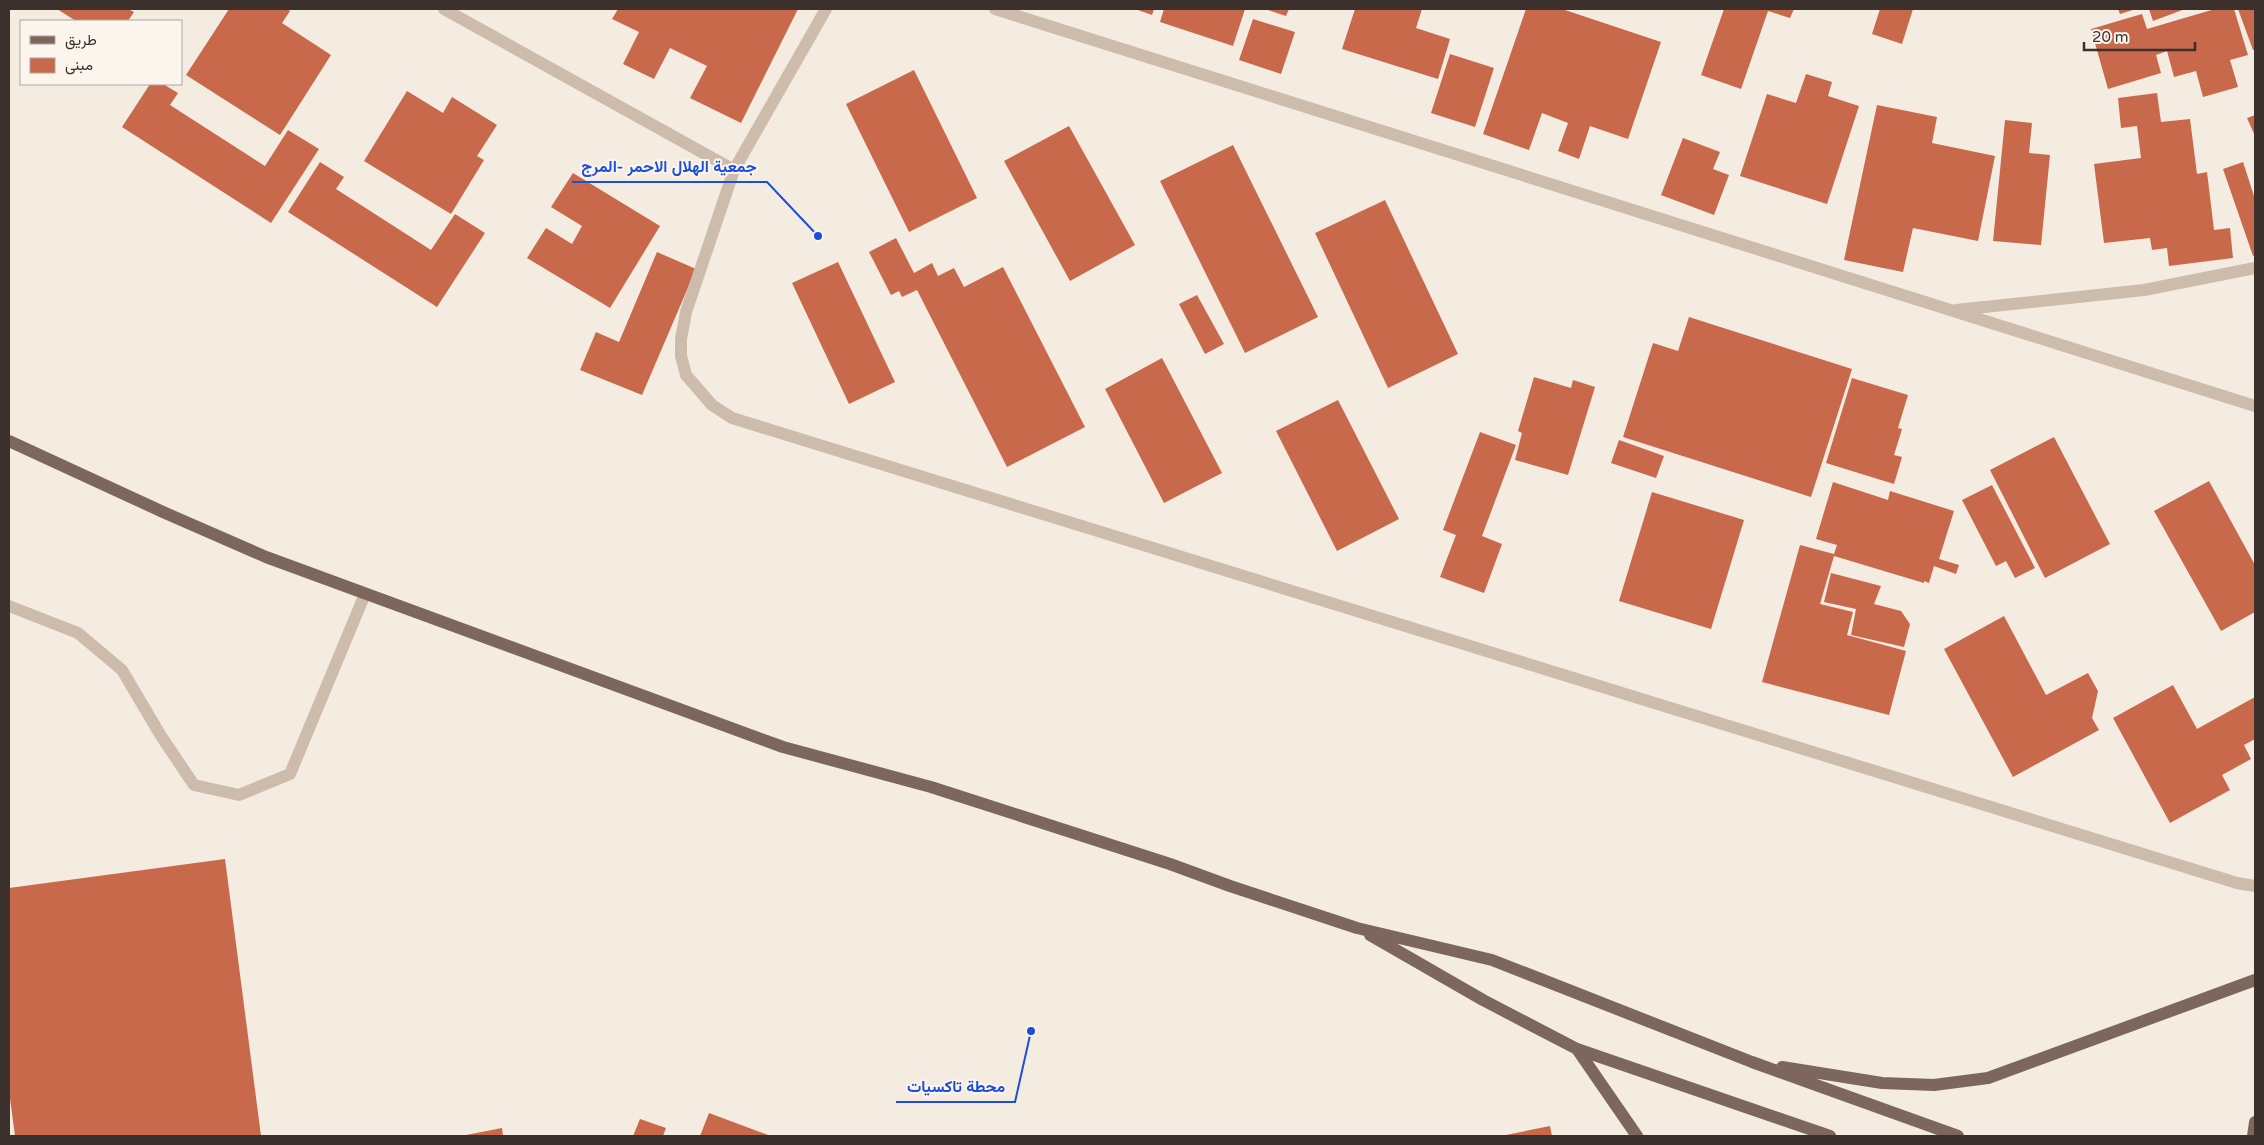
<svg xmlns="http://www.w3.org/2000/svg" width="2264" height="1145" font-family="'Varela Round',Vazirmatn,sans-serif">
  <style>
    .building { fill: #c8694b }
    .lines { fill: none; stroke-linecap: round; stroke-linejoin: round }
    .minor { stroke: #cdbbac; stroke-width: 12 }
    .major { stroke: #7d675c; stroke-width: 12 }
    .leader { fill: none; stroke: #1d4ed8; stroke-width: 2 }
    .callout-dot { fill: #1d4ed8; stroke: #fbf5ee; stroke-width: 2 }
    .callout-label { font-size: 16px; text-anchor: middle; font-weight: bold; fill: #1d4ed8; stroke: #fbf5ee; stroke-width: 4; stroke-linejoin: round; paint-order: stroke }
  </style>
  <rect width="100%" height="100%" fill="#f4ebe1"/>
  <path class="building" d="M57,9H128L134,12L128,21H76Z
    M229,9H287L290,11L282,23L331,55L280,135L186,75Z
    M618,9H798L741,123L690,98L707,66L670,48L654,79L623,64L639,32L612,19Z
    M1135,9H1154L1152,15Z
    M1164,9H1245L1233,46L1160,22Z
    M1265,9H1289L1286,16Z
    M1355,9H1422L1416,28L1450,39L1438,79L1342,49Z
    M1526,9H1562L1661,42L1628,139L1590,126L1579,159L1558,151L1568,123L1542,113L1529,150L1483,134Z
    M1724,9H1794L1790,18L1768,11L1741,89L1701,75Z
    M1880,9H1913L1902,44L1872,34Z
    M2118,9H2136L2120,14Z
    M2149,9H2185L2153,21Z
    M2215,9H2234L2248,55L2230,60L2238,87L2203,97L2196,71L2174,77L2167,51L2156,55L2161,73L2108,89L2091,29L2142,14L2147,29Z
    M2238,9H2255V49L2253,50Z
    M1253,19L1295,32L1281,74L1239,60Z
    M1450,54L1494,68L1475,127L1431,113Z
    M914,70L977,198L909,232L846,104Z
    M1806,74L1832,82L1828,96L1859,106L1827,204L1740,176L1767,94L1796,103Z
    M150,84H163L178,93L170,105L265,166L288,130L319,149L271,223L122,127Z
    M407,91L443,113L452,97L497,125L477,156L484,160L451,214L364,161Z
    M2157,93L2161,122L2190,119L2197,174L2207,172L2214,230L2230,228L2233,258L2169,266L2167,248L2152,250L2150,238L2104,243L2094,164L2141,158L2137,126L2121,128L2118,98Z
    M1877,105L1937,117L1932,143L1995,156L1978,241L1913,228L1903,272L1844,260Z
    M2255,115V136L2247,118Z
    M2005,120L2032,123L2029,153L2050,155L2041,245L1993,241Z
    M1069,126L1135,245L1070,281L1004,161Z
    M1683,138L1720,152L1713,169L1729,175L1714,215L1661,195Z
    M1233,145L1318,317L1245,353L1160,181Z
    M320,162L344,177L336,189L431,250L455,214L485,233L437,307L288,212Z
    M2243,162L2255,199V255L2253,256L2223,169Z
    M573,173L660,226L610,308L527,258L546,228L572,244L582,226L551,207Z
    M1385,200L1458,354L1388,388L1315,233Z
    M896,238L914,273L932,263L938,276L954,268L964,287L1003,267L1085,427L1007,467L917,290L902,297L899,291L891,295L869,252Z
    M657,252L696,269L642,395L580,370L596,332L619,342Z
    M838,262L895,382L849,404L792,283Z
    M1197,295L1224,344L1205,354L1179,304Z
    M1689,317L1852,369L1811,497L1623,437L1653,343L1678,351Z
    M1162,358L1222,473L1164,503L1105,389Z
    M1534,377L1571,388L1573,380L1595,387L1568,475L1515,460L1522,433L1518,431Z
    M1852,378L1908,395L1898,428L1902,429L1894,455L1902,457L1894,484L1826,463Z
    M1338,400L1399,519L1337,551L1276,431Z
    M1480,432L1516,445L1482,536L1502,544L1484,593L1440,577L1456,535L1443,530Z
    M2054,437L2110,544L2045,578L1990,470Z
    M1619,440L1664,456L1656,478L1611,463Z
    M2209,481L2255,565V612L2221,631L2154,511Z
    M1833,482L1888,500L1890,491L1954,511L1939,559L1959,565L1956,574L1934,566L1929,583L1924,581V583L1834,556L1820,604L1853,612L1847,635L1906,651L1889,715L1762,682L1800,545L1834,554L1837,545L1816,539Z
    M1992,485L2035,568L2015,578L2006,561L1996,566L1962,500Z
    M1652,492L1744,520L1711,629L1619,601Z
    M1831,573L1881,586L1874,604L1901,611L1910,624L1904,647L1851,635L1856,609L1824,602Z
    M2004,616L2046,695L2088,673L2098,691L2092,718L2099,730L2013,777L1944,649Z
    M2173,685L2197,729L2255,697V739L2244,745L2251,759L2222,775L2230,790L2170,823L2113,718Z
    M225,859L261,1136H15L9,1091V888Z
    M709,1113L771,1136H700Z
    M640,1119L666,1128L663,1136H633Z
    M1550,1126L1552,1136H1506V1135Z
    M502,1128L503,1136H466V1135Z"/>
  <g class="lines">
    <path class="minor" d="M444,9L734,170
      M826,9L734,170L686,312L681,339V356L686,375L712,405L732,418L2237,883L2255,886
      M995,9L2255,406
      M1956,310L2144,290L2255,268
      M9,606L78,633L122,670L161,736L194,785L239,795L290,774L365,594"/>
    <path class="major" d="M9,441L163,512L266,557L783,747L931,787L1170,864L1230,886L1357,928L1492,960L1752,1062L1958,1136
      M1370,935L1483,1000L1577,1049L1830,1136
      M1577,1049L1637,1136
      M1782,1067L1882,1083L1934,1085L1988,1078L2255,980
      M2253,1136L2255,1122"/>
  </g>
  <path class="leader" d="M818 236L767 182H572M1031 1031L1015 1102H896"/>
  <g class="callout-dot">
    <circle cx="818" cy="236" r="5"/>
    <circle cx="1031" cy="1031" r="5"/>
  </g>
  <g class="callout-label">
    <text x="669" y="172">جمعية الهلال الاحمر -المرج</text>
    <text x="956" y="1092">محطة تاكسيات</text>
  </g>
  <rect width="2264" height="1145" fill="none" stroke="#3b302b" stroke-width="20"/>
  <rect x="20" y="20" width="162" height="65" fill="#fbf5ee" stroke="#aea6a0"/>
  <rect x="30" y="36" width="25" height="8" fill="#7d675c" stroke="#aea6a0"/>
  <text x="65" y="45" font-size="15" fill="#3b302b">طريق</text>
  <rect x="30" y="58" width="25" height="15" fill="#c8694b" stroke="#aea6a0"/>
  <text x="65" y="70" font-size="15" fill="#3b302b">مبنى</text>
  <path d="M2084 42v8h111v-8" fill="none" stroke="#3b302b" stroke-width="2.5"/>
  <text x="2092" y="42" font-size="15" fill="#3b302b" stroke="#fbf5ee" stroke-width="4" paint-order="stroke">20 m</text>
</svg>
